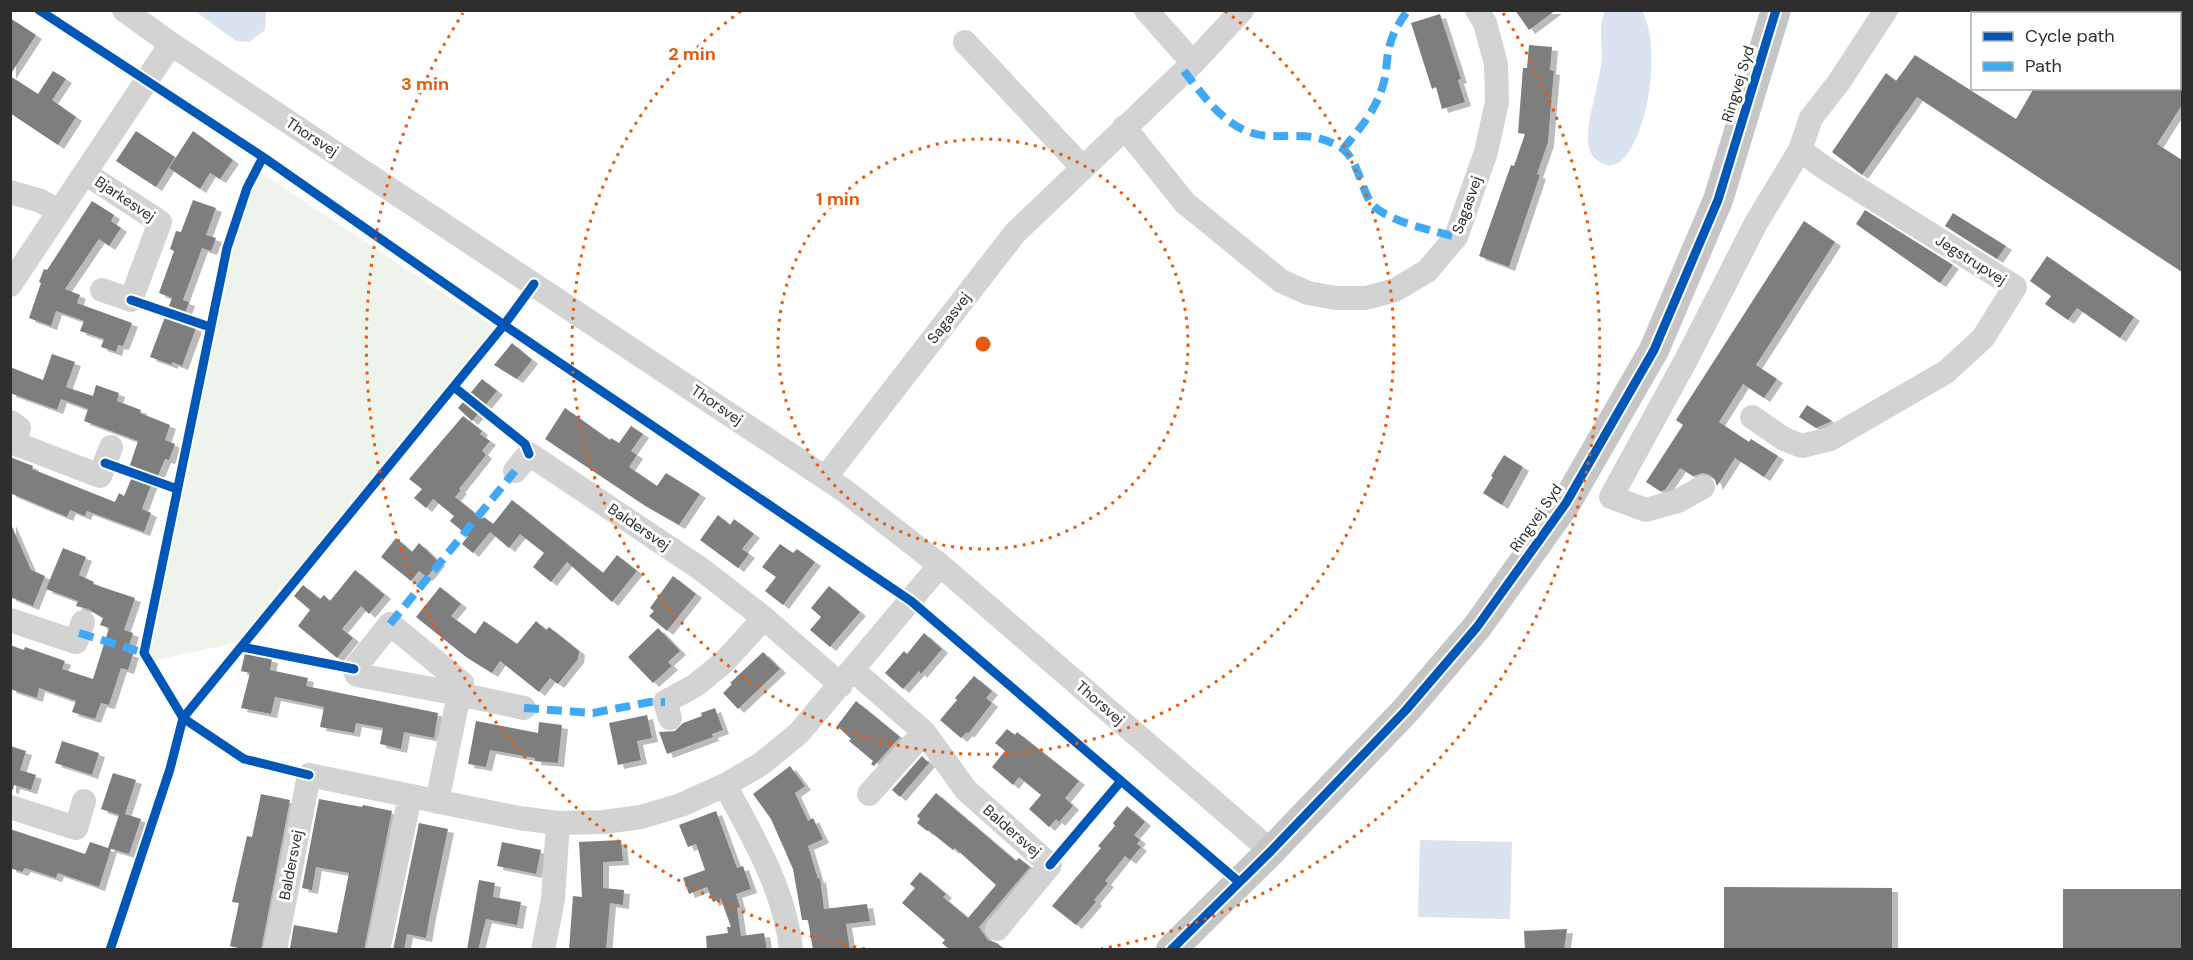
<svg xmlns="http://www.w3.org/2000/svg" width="2193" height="960" font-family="'DM Sans',sans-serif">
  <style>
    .green { fill: #eef3ec }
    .water { fill: #dae3f0 }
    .building { fill: #7e7e7e; filter: url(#shadow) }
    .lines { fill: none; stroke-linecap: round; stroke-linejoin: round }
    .minor { stroke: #d3d3d3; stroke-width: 24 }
    .major { stroke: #c6c6c6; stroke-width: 30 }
    .quiet { stroke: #3fa9f5; stroke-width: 8; stroke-dasharray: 15 8; stroke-linecap: butt }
    .cycleway-casing { stroke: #fff; stroke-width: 13 }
    .cycleway { stroke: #0057b8; stroke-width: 9 }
    .ring { fill: none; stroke: #e8590c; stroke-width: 3; stroke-dasharray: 3 6 }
    .labels { text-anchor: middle; stroke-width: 6; stroke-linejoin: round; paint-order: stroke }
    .street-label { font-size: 15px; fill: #2e2e2e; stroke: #fff }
    .centre { fill: #e8590c; stroke: #fff; stroke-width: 3 }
    .ring-label { font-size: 18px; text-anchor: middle; font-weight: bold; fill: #e8590c; stroke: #fff; stroke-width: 6; stroke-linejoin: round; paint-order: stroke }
  </style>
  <defs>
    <filter id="shadow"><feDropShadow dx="6" dy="4" stdDeviation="0" flood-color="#0004"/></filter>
  </defs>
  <rect width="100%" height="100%" fill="#fff"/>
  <path class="green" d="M260,172L504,334L243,641L143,663L237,233Z"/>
  <path class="water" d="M195,11H266L265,30L249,42L236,41Z
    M1605,11H1642C1661,44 1650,134 1621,161C1618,164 1613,164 1609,166C1599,162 1592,159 1589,148C1583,130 1601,80 1602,56C1602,40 1598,26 1605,11Z
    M1420,840L1512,842L1510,919L1418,917Z"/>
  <path class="building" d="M1515,10H1556L1529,30Z
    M1440,14L1461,79L1458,80L1465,102L1442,109L1436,87L1432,89L1411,23Z
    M10,18L36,35L10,75Z
    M1529,45L1552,47L1550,70L1554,71L1551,104L1548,142L1537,174L1540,175L1509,267L1479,256L1511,165L1514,166L1525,134L1518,133L1523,68H1527Z
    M1915,55L2016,119L2034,88H2182V105L2157,144L2182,160V272L1917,97L1862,175L1832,152L1886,73L1896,81Z
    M53,71L66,79L52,100L76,117L58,145L10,113V76L38,94Z
    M136,131L175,157L156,187L116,161Z
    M193,131L233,160L220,179L210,173L200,189L169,168Z
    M193,200L216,208L206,235L216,238L211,251L202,248L183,300L189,302L182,322L196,328L182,366L172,362V365L150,357L172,298L159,293L174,251L170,249L176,231L181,232Z
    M92,201L114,215L111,221L121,228L109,246L99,239L65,289L80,295L77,303L132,323L123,346L118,345L116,352L101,347L104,339L80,331L84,321L56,311L51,326L29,318L41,283L39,282L44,269L47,270Z
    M1865,210L1953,265L1940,283L1856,224Z
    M1953,213L2006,246L1997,259L1945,226Z
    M1804,221L1835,242L1756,365L1777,379L1764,398L1743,384L1719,422L1749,442L1751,439L1778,456L1764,477L1735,458L1717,486L1715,480L1710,475L1703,473L1693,476L1680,468L1665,490L1660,491L1646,482L1683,425L1676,420Z
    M2047,256L2134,317L2120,338L2077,308L2068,320L2045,304L2051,296L2030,281Z
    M512,343L532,360L517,379L494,365Z
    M52,354L75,362L66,387L93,396L96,385L119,393L117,401L141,410L140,413L170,425L165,440L175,444L169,460L165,459L157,478L154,477L142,509L151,513L144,532L87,511L85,516L70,510L67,517L10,493V457L33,466L32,469L115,502L119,493L124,496L135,470L129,468L138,441L84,421L88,409L61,399L57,410L10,393V367L43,380Z
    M482,379L497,391L472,421L458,408Z
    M1807,405L1832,421L1816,428L1799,417Z
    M565,408L610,440L611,438L619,443L631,426L643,434L631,451L637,455L629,467L657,486L666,473L700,494L679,525L644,505L545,439Z
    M463,416L482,431L480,434L490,441L482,451L486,455L459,489L461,490L455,497L482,519L484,517L493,524L512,500L603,573L617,555L637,571L612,602L567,562L551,582L533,567L544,553L520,534L509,548L490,532L473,553L462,544L468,536L450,521L454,516L433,499L426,508L414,498L422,489L409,479Z
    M1504,455L1523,467L1502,505L1483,493L1493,477L1491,476Z
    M718,515L730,525L734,519L754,534L742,549L749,554L738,568L700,540Z
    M10,522L31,570L45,576L33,606L10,597Z
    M396,538L412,552L419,543L439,562L427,577L419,571L411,581L381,557Z
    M780,544L793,553L797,549L815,562L783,605L765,591L776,577L762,567Z
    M63,548L86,557L79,575L94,582L93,584L135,598L124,630L133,633L127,652L133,654L128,670L121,668L109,705L101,703L95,719L72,712L76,701L39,688L37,698L10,689V645L24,650L25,647L65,661L62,669L93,679L109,628L100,625L103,618L88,609L76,606L78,601L46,589Z
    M355,570L385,595L369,614L361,606L342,629L353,638L337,658L298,626L310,610L294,596L303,585L320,599L324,595L330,601Z
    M673,576L696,594L667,631L649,616L654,611L650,608Z
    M829,586L860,612L830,647L810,630L821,617L811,608Z
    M440,587L461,604L451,616L475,634L484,621L517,644L536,621L546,630L549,627L579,651L578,659L558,684L550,678L539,692L500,661L492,673L466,657L416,617Z
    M658,628L680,651L668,662L672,666L653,683L628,657Z
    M924,633L942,649L921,674L919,671L903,689L885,673L904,651L907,654Z
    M763,652L780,669L738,709L723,693L732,684L730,683Z
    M245,653L272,659L270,670L308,678L306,686L438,713L434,738L404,732L401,749L380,744L383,728L356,723L354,733L320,727L324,707L275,697L271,714L241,708L250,673L241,671Z
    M974,676L992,691L986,698L992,703L968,734L967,732L961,738L940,720L957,700L955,698Z
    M856,701L900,737L874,766L871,764L873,761L849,741L851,739L837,726Z
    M715,708L723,730L712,734L713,737L667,754L659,732L675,731L683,723L702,716L701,713Z
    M647,715L652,738L637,741L641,760L618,765L609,723Z
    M476,721L538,733L539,722L562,725L558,763L535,761V758L490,750L486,767L468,764Z
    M1007,729L1015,735L1017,732L1079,781L1065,798L1073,806L1059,822L1056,819L1049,827L1029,809L1041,795L1019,777L1013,785L992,767L1005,751L995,743Z
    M62,741L99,753L92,775L55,763Z
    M10,746L26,751L20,770L36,775L31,790L14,785L13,790L10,789Z
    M922,756L929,763L900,797L892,790Z
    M790,766L805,786L795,793L808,821L813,818L823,839L808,846L818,879L820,878L824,909L867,904L870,921L846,924L850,950H813L808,920H802L793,869L771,819L753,794Z
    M113,773L136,780L125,814L141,819L129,854L108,848L119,815L101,809Z
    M936,793L1016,861L1019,858L1030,867L979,927L988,940L997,943L1005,950H950L942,943L945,940L902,903L915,888L910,884L920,872L946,894L943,897L968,918L996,885L955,848L953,850L928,830L927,831L917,823L920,819L917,816Z
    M261,794L290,800L261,950H247L230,946L239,903L232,902L247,836L252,837Z
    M319,799L362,807L363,805L392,811L364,950L290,948L294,925L337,933L349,873L316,867L312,890L302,888Z
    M1127,806L1145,822L1134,835L1140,840L1137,844L1141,847L1130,860L1125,856L1105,881L1108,883L1094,900L1096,902L1076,925L1052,906L1101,848L1098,846L1115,826L1113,823Z
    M716,811L737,868L743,866L751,889L736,894L740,907L737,908L741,936L764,933L767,950H707L706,936L728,933L727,927H731L721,899L713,902L707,887L689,894L683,878L705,870L696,844L688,847L679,825Z
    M419,823L448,829L430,915L426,938L407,934L404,950H393Z
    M10,829L85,854L90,842L111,849L99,887L58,873L56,878L25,868L22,872L10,868Z
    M621,840L623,861L603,862V888L624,890L623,905L610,903L606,950H569L573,896L582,897L579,842Z
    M502,842L541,850L536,874L497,866Z
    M479,880L495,883L493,897L521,902L517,925L486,919L478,950H467Z
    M1724,887L1892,888V949L1724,948Z
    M2063,889H2182V950H2063Z
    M1567,929L1564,950H1525L1524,931Z"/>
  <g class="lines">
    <path class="minor" d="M124,10L171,44L845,491L940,565L1271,851
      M1146,10L1193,63
      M965,42L1082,167
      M1124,127L1185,203L1281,281L1308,293L1336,298H1366L1395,290L1427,271L1456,237L1486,152L1497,102L1496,64L1485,23L1477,10
      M1800,150L1811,118L1839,82L1886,10
      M85,173L160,222L131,300L102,290
      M10,192L41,201L59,212
      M10,285L171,44
      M10,422L19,428L14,443L100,476L111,447
      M515,471L529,454L701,569L764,618L841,685
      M825,478L1015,233L1193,63L1242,10
      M1703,487L1678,501L1646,510L1611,497L1686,360L1756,223L1800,150L1826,169L2015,287L1983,338L1946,372L1830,439L1802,446L1784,439L1752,417
      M10,620L76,642L83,622
      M853,670L924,732L966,790L1050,865L997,929
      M670,718L665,702L696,685L725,661L764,618
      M725,785C753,837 785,890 791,950
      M869,794L924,732
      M437,802L459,694L357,675L354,669L390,624L462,683L459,694L524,708
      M10,807L76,828L84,801
      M275,950L309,775L519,818L558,823L604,822L641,817L681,805L725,785L761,764L799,733L940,565
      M378,950L410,796
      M543,950L553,899L558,823"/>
    <path class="major" d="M1171,950L1271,851L1406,710L1477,627L1566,503L1654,350L1718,200L1776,10"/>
    <path class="quiet" d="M1184,71C1206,99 1229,134 1269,136C1297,137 1314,132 1340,147C1357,157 1361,188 1371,203C1385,221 1434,231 1456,237
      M1343,149C1359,130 1376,110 1383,85C1387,74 1386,60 1389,48C1392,34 1399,23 1408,10
      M390,624L515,471
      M79,633L144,653
      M524,708L593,713L650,702H665"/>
    <defs>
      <path id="cycleway" d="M39,10L263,157L504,325L911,601L1239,882
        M263,157L247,188L227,248L144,653L183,718L244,759L309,775
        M131,300L210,327
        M454,387L525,444L529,454
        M105,463L177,489
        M242,647L354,669
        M1050,865L1121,781
        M110,950L170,769L183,718L504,325L534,284
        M1171,950L1271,851L1406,710L1477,627L1566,503L1654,350L1718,200L1776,10"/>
    </defs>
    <use href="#cycleway" class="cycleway-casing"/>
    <use href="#cycleway" class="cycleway"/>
  </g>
  <g class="ring">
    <circle cx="983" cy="344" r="205"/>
    <path d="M1225 11A411 411 0 1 1 741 11"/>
    <path d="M865 949A616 616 0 0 1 463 13M1503 13A616 616 0 0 1 1101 949"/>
  </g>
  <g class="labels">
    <g class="street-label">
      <text transform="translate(1738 84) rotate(-73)" y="5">Ringvej Syd</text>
      <text transform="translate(312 137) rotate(33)" y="5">Thorsvej</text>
      <text transform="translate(125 199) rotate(34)" y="5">Bjarkesvej</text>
      <text transform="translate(1467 205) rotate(-70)" y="5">Sagasvej</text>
      <text transform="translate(1971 260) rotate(32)" y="5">Jegstrupvej</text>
      <text transform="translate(949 318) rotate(-52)" y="5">Sagasvej</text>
      <text transform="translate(717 405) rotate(34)" y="5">Thorsvej</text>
      <text transform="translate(1536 518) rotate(-55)" y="5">Ringvej Syd</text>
      <text transform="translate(639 527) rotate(34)" y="5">Baldersvej</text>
      <text transform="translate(1100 703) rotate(41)" y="5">Thorsvej</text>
      <text transform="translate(1012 831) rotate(41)" y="5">Baldersvej</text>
      <text transform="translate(291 865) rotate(-79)" y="5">Baldersvej</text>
    </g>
  </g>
  <circle cx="983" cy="344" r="9" class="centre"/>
  <g class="ring-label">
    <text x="692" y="60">2 min</text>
    <text x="425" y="90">3 min</text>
    <text x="838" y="205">1 min</text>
  </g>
  <rect width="2193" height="960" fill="none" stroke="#2e2e2e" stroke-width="24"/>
  <rect x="1971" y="12" width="210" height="78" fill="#ffffff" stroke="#ababab" stroke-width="1.5"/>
  <rect x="1983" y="32" width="30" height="9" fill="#0057b8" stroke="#ababab" stroke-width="1.5"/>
  <text x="2025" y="42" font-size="18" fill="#2e2e2e">Cycle path</text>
  <rect x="1983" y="62" width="30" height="9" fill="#3fa9f5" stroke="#ababab" stroke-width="1.5"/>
  <text x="2025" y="72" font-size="18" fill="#2e2e2e">Path</text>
</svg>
